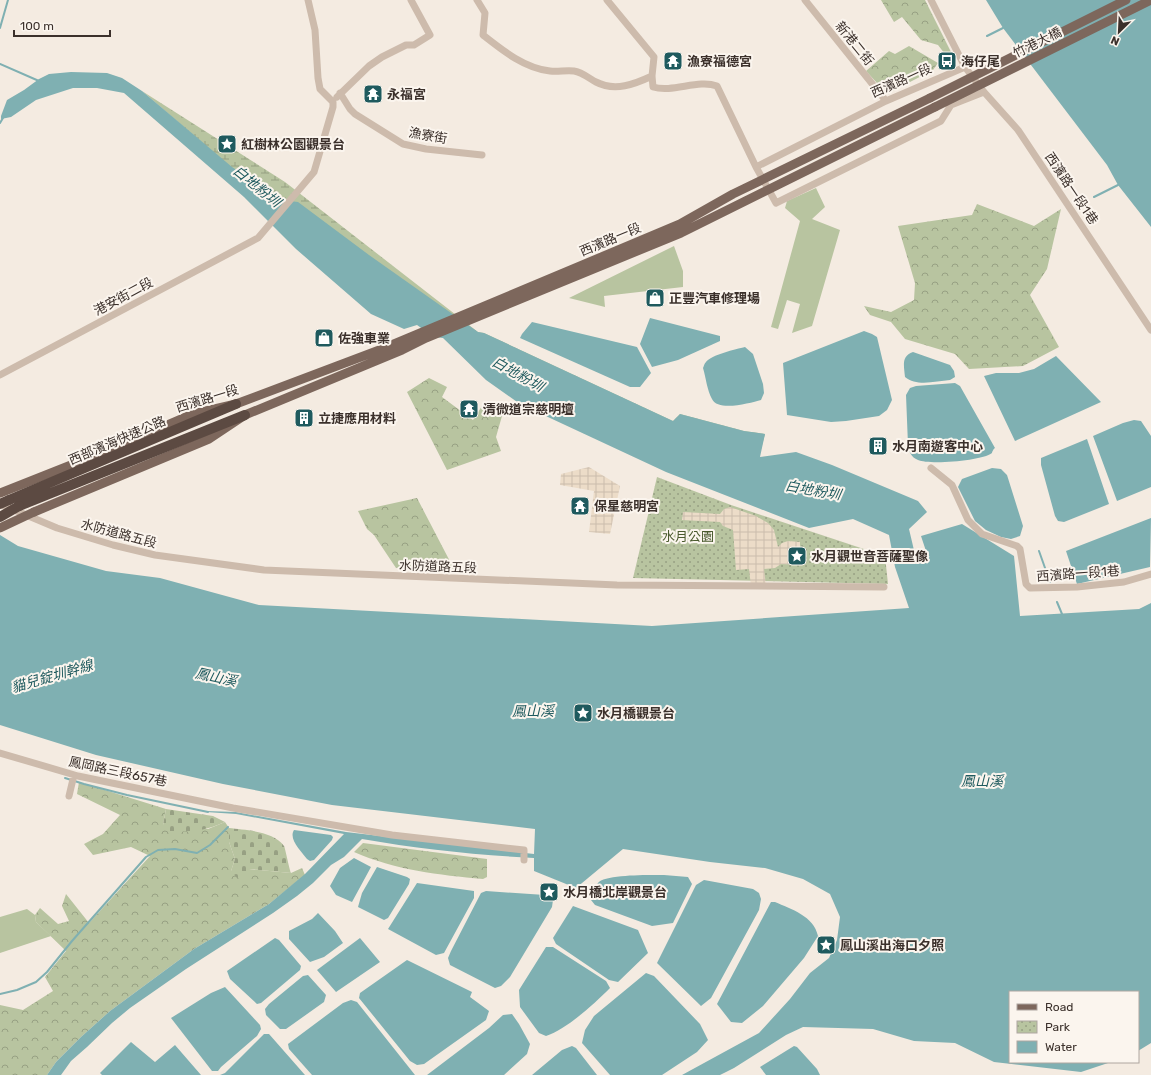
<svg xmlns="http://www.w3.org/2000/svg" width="1151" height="1075" font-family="Rubik,'Noto Sans TC',sans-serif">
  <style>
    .grass { fill: #b8c4a0 }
    .forest { fill: url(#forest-crowns) }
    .wetland { fill: url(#wetland-marsh) }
    .cemetery { fill: url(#cemetery-stones) }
    .park { fill: url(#park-dots) }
    .plaza { fill: url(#plaza-grid) }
    .water { fill: #7fb0b2 }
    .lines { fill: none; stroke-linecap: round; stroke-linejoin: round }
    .stream { stroke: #7fb0b2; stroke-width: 2 }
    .minor { stroke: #cdbbac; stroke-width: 7 }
    .major { stroke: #7d675c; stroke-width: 9 }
    .highway { stroke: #5c4a42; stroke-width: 10 }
    .major-bridge { stroke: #7d675c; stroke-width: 9 }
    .highway-bridge { stroke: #5c4a42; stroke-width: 10 }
    .labels { text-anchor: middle; stroke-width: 4; stroke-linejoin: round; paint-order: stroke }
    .street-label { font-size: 13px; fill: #3b302b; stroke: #fbf5ee }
    .poi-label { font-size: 13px; font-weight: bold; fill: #3b302b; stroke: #fbf5ee; text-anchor: start }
    .park-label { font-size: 13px; fill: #4a5a2e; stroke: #fbf5ee }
    .water-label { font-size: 14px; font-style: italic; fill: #1f5a5e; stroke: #fbf5ee }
  </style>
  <defs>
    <pattern id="forest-crowns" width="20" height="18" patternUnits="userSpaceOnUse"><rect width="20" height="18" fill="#b8c4a0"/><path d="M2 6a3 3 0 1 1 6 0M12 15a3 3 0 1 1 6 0" fill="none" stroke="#97a083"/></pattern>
    <pattern id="wetland-marsh" width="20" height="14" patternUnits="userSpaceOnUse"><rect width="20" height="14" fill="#b8c4a0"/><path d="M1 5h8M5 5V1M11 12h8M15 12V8" fill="none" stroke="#97a083"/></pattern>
    <pattern id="cemetery-stones" width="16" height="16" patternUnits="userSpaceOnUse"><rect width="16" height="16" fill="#b8c4a0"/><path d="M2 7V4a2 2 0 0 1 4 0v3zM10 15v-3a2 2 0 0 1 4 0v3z" fill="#97a083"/></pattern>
    <pattern id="park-dots" width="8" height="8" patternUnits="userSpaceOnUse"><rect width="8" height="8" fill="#b8c4a0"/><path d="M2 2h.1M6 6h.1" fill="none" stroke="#97a083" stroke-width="1.8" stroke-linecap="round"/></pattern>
    <pattern id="plaza-grid" width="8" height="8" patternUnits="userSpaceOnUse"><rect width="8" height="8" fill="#ecdcc8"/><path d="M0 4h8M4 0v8" fill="none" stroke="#cbbdac"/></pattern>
  </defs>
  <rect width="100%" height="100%" fill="#f4ebe1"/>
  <path class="grass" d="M816,188L825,207L812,219L840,230L812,326L792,333L800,304L787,300L778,329L771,327L800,221L785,208L787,201Z
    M674,246L683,271V287L604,296L605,307L569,298Z
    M27,909L35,915L36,922L51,936L0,953V917Z"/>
  <path class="forest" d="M881,0H925L955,60L951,62L938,45L921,40L902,17L894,22Z
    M909,46L938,63L933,70L887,94L866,71L889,51L895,54Z
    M977,204L1034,226L1061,209L1047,269L1030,295L1059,347L1023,366L969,369L955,354L905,339L891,322L870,315L864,306L891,312L914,300L915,283L898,226L972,215Z
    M429,378L447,387L442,397L473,420L482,406L502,416L496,437L501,451L447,470L407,392Z
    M417,498L455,571L396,568L374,535L367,529L358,511Z
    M79,782L166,809L163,825L208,829L225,822L229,828V842L235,859L231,871L249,869L291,873L302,868L305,875L269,904L194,949L110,1011L81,1037L56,1062L47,1075H0V1005L23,1010L53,991L45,977L66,951L36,922L35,915L40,908L58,924L69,921L62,906L66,894L89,923L150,856L131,847L93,855L84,844L103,834L120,815L77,794Z
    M363,843L487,859V877L483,879C439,875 395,870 354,852Z"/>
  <path class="wetland" d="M142,91L285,182L478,332L484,333L673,421L680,414L744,431L765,434L759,457L391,305Z"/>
  <path class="cemetery" d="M166,809L213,816L225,822C202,832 191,832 166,831L163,825Z
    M229,828C245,830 274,831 284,846C285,847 289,868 291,873L250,869L237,878L231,871L235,859L229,842Z"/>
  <path class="park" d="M657,477L731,505L885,556L888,584L633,578Z"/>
  <path class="plaza" d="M589,467L620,486L610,534L589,532L594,491L560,485L561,474Z
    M730,507L756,516L768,523L774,530L778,547L782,543L788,541L800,542V549L805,555L802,562L798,565L781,564L775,568L764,569L766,586H751L749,569L736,570L733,530L723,526L720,522L682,520L683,512L720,514L724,509Z"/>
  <path class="water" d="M986,0H1149L1151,3V227L1118,185L1107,165L1003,28Z
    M71,72L107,73L122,78L142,91L232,167L281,200L298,202L369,255L478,332L484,333L673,421L680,414L744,431L765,434L760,457L796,452L832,465L918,501L927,512L909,529L917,563L929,560L921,536L962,524L1014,556L1020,616L1139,609L1151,603V1043L1138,1051V992H1010V1062H1111L1081,1072L994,1062L955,1043L914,1041L873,1029L803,1027L786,1035L734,1068L720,1075H682L759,1033L790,999L810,973L829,958L837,940L840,917L830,894L803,879L765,868L710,862L623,849L576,888L534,871V858C476,855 419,849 362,839L344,857L331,865L313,883L297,896L273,913L186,969L130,1008L112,1023L87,1047L71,1061L61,1075H47L56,1062L81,1037L110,1011L194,949L269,904L305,874L344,834L236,814L206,812V811L236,812L346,832L534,854L535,829L332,805L223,784L96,755L0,725V535L18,546L106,571L160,578L259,605L652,626L909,608L895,567L889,535L853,519L809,528L666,472L520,404L486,380L443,338L434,337L417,325L404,329L371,314L296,249L244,197L124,93L97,88H73L36,100L11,117L1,119V116L7,100L24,90L39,79L49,74Z
    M650,318L720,336V341L678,360L652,367L640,344Z
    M532,322L637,347L651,373L640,387H630L520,338L522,334Z
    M864,331L872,334L877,337L892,400L887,410L879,416L846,421L831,422L787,415L783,363Z
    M745,347L753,354L763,384L764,393L761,400C750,403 718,412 712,399C707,390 706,378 703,368C704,366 704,364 706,362C711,355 736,349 745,347Z
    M913,352L950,365L954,371L955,377L950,380C936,381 917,387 905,377C904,366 901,356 913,352Z
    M1056,356L1101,402L1015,441L984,376L996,373H1019L1034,369Z
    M955,383L960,386L995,448C994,448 992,452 992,453C982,461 929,465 918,460C911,457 909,452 908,445L906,395L910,388L916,386Z
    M1134,420L1141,421L1151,436V487L1117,501L1093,436L1123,423Z
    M1087,439L1109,504L1064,522L1058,521L1055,516L1041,465V458Z
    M992,468L1001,469L1007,475L1023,526L1020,536L1011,539L1001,537L986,530L975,521L958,487L962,479Z
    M1151,518L1150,567L1077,584L1066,551Z
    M294,830L331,835L333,837L332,840L314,860L310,861L307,859C302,852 288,839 294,830Z
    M354,858L371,867L352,902L336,895L330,886L340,868Z
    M377,867L407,877L410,879L409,884L388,918L384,920L358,907L362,893Z
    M664,875L688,877L692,884L673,923L652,926L595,905L591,900C593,895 595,887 598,883C604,874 652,875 664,875Z
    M704,880L753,889L759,893L761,899L759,910L711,998L701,1006L657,963L696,885Z
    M417,883L474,891V898L444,953L436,955L388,929Z
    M486,891L545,895L553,900L552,907L510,977L501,986L495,988L450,965L448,958L451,951L481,893Z
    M771,902H775C791,909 814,916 818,936L804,958L763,1006L742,1023L731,1022L717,1004Z
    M573,906L638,930L648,953L618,982L609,980L556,944L553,938Z
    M318,913L335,931L343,943L324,957L310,962L289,939V931L312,919Z
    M275,938L279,940L301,966L300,970L261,1003L257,1004L230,979L227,971Z
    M360,938L380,962L336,992L317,970Z
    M546,947H553L606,981L610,988C594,1004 567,1029 546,1036L539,1033L520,1007L519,990Z
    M407,960L472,992L470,997L489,1011L486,1020L424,1064L417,1065L410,1061L359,998L360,993Z
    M646,973L654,976L700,1024L708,1040L697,1052L662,1075H610L582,1043L585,1030L594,1016Z
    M308,975L326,995L324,1002L286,1029H280L266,1015L265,1009L269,1004L303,976Z
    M225,987L260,1025L261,1029L257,1036L221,1067L218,1071H212L171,1018L211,993Z
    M351,1000L357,1002L415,1075H312L289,1049L288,1044L343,1003Z
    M512,1014L519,1024L530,1044L527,1054L504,1075H427L489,1028L503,1015Z
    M264,1034H269L305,1075H220L225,1073Z
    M131,1042L155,1062L175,1045L201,1075H102L100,1073Z
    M572,1046L576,1048L597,1075H532L562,1050Z
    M794,1046L797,1047L817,1069L820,1075H766L760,1067Z"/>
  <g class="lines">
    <path class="stream" d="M0,28L8,0
      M987,36L1003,28
      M0,64L39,81
      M0,123L3,118
      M1094,197L1118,185
      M1039,551L1050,582
      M1057,602L1062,614
      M65,778L84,784L127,795L208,812
      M0,994L17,990L36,982L47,972L72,941L146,857L158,850L175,849L197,853L210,845L228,827"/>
    <path class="minor" d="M477,0L485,13L483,35C502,50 524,68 550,71C558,72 566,70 574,71C582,72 590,79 596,82C615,92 635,84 652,76
      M607,0L654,57L652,76L653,87C673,93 698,79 717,86L756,167
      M805,0L886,101
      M931,0L965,67L984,92L1018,130L1151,330
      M965,67L886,101L756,167L776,203L941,121L951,105L984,92
      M340,93L350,109L355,114L403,144L426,149L482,155
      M337,97L369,66L382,57L406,45H414L430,35L411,0
      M0,375L258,238L314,172L333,107V102L320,89L318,78L315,30L308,0
      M931,468L952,485L968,520L982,534L1017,546L1020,549L1026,584L1030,588L1077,587L1124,582L1151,574
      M0,504L57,528L113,545L155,555L264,570L617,585L884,587
      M0,753L78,776L233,808L392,835L524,850V860
      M69,796L74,775"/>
    <path class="major" d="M0,493L119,446L193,414L236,404L382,349L680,224L733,194L930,98
      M34,512L209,439L245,415L402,350L426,338L681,233L935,107"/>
    <path class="highway" d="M9,500L236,404
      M19,506L245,415"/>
    <path class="major-bridge" d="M930,98L1126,0
      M935,107L1151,0
      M0,528L34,512"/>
    <path class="highway-bridge" d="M0,504L9,500
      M0,517L19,506"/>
  </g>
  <defs>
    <symbol id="temple-square" viewBox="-11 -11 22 22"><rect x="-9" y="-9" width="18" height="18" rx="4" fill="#1f5a5e" stroke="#fbf5ee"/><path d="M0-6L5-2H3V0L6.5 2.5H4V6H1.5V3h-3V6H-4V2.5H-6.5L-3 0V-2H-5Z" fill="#fff"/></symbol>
    <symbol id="bus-square" viewBox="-11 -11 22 22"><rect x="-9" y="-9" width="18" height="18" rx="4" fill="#1f5a5e" stroke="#fbf5ee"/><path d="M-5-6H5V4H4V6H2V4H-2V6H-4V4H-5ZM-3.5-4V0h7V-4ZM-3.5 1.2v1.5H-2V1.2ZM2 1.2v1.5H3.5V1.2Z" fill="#fff"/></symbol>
    <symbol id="sight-square" viewBox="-11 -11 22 22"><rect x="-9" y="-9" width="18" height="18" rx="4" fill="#1f5a5e" stroke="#fbf5ee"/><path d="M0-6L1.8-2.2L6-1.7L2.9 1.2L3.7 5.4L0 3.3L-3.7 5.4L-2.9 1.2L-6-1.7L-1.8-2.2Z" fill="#fff"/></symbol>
    <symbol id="shop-square" viewBox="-11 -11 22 22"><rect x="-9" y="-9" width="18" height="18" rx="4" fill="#1f5a5e" stroke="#fbf5ee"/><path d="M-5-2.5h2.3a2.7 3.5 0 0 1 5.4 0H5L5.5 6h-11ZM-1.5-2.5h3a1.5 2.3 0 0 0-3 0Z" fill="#fff"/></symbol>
    <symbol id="building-square" viewBox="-11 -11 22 22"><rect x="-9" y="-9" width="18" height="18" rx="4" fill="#1f5a5e" stroke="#fbf5ee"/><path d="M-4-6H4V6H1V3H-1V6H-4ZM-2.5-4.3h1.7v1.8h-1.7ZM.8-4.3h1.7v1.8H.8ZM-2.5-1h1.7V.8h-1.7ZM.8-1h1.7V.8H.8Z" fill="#fff"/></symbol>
  </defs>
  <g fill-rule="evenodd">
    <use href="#temple-square" x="662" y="50" width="22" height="22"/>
    <use href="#bus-square" x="936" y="50" width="22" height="22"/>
    <use href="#temple-square" x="362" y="83" width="22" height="22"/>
    <use href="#sight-square" x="216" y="133" width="22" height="22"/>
    <use href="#shop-square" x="644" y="287" width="22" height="22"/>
    <use href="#shop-square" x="313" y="327" width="22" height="22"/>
    <use href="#temple-square" x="458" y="398" width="22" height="22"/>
    <use href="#building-square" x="293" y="407" width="22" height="22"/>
    <use href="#building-square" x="867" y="435" width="22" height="22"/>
    <use href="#temple-square" x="569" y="495" width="22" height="22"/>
    <use href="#sight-square" x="786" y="545" width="22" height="22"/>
    <use href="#sight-square" x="572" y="702" width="22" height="22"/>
    <use href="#sight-square" x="538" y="881" width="22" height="22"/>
    <use href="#sight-square" x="815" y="934" width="22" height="22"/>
  </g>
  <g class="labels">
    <g class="street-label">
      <text transform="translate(1037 42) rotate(-26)" y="5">竹港大橋</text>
      <text transform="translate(855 43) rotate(51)" y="5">新港二街</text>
      <text transform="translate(901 80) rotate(-24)" y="5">西濱路一段</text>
      <text transform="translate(428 135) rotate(10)" y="5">漁寮街</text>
      <text transform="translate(1072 188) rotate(56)" y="5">西濱路一段1巷</text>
      <text transform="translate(610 239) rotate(-23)" y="5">西濱路一段</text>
      <text transform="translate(123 296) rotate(-28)" y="5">港安街二段</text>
      <text transform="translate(207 398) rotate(-17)" y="5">西濱路一段</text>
      <text transform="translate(117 440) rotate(-23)" y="5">西部濱海快速公路</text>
      <text transform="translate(119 533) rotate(15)" y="5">水防道路五段</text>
      <text transform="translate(438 566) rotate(2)" y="5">水防道路五段</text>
      <text transform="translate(1078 573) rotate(-4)" y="5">西濱路一段1巷</text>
      <text transform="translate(118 771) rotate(12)" y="5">鳳岡路三段657巷</text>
    </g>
    <g class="poi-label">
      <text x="687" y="66">漁寮福德宮</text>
      <text x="961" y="66">海仔尾</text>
      <text x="387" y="99">永福宮</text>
      <text x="241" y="149">紅樹林公園觀景台</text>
      <text x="669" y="303">正豐汽車修理場</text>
      <text x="338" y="343">佐強車業</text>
      <text x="483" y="414">清微道宗慈明壇</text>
      <text x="318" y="423">立捷應用材料</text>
      <text x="892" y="451">水月南遊客中心</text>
      <text x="594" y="511">保星慈明宮</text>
      <text x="811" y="561">水月觀世音菩薩聖像</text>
      <text x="597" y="718">水月橋觀景台</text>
      <text x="563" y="897">水月橋北岸觀景台</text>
      <text x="840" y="950">鳳山溪出海口夕照</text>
    </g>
    <g class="park-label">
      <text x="688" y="541">水月公園</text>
    </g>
    <g class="water-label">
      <text transform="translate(257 186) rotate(39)" y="5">白地粉圳</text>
      <text transform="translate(518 374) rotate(29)" y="5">白地粉圳</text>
      <text transform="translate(813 490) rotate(10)" y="5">白地粉圳</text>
      <text transform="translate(52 676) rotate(-16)" y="5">貓兒錠圳幹線</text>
      <text transform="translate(216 677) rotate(12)" y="5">鳳山溪</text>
      <text transform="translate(533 711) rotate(-1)" y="5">鳳山溪</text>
      <text x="982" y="786">鳳山溪</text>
    </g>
  </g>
  <rect x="1009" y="991" width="130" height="72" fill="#fbf5ee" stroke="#aea6a0"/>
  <rect x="1017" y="1004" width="20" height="6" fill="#7d675c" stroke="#aea6a0"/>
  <text x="1045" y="1011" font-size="12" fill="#3b302b">Road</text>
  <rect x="1017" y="1021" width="20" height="12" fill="url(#park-dots)" stroke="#aea6a0"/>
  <text x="1045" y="1031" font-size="12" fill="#3b302b">Park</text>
  <rect x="1017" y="1041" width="20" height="12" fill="#7fb0b2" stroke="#aea6a0"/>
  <text x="1045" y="1051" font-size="12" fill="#3b302b">Water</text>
  <g transform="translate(1119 32) rotate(204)" stroke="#fbf5ee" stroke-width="3" paint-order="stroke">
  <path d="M0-3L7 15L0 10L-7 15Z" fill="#3b302b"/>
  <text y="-6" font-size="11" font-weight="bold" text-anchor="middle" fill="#3b302b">N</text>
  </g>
  <path d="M14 30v6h96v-6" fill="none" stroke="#3b302b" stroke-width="2"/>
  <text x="20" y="30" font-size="12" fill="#3b302b" stroke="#fbf5ee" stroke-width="3" paint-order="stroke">100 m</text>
</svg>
